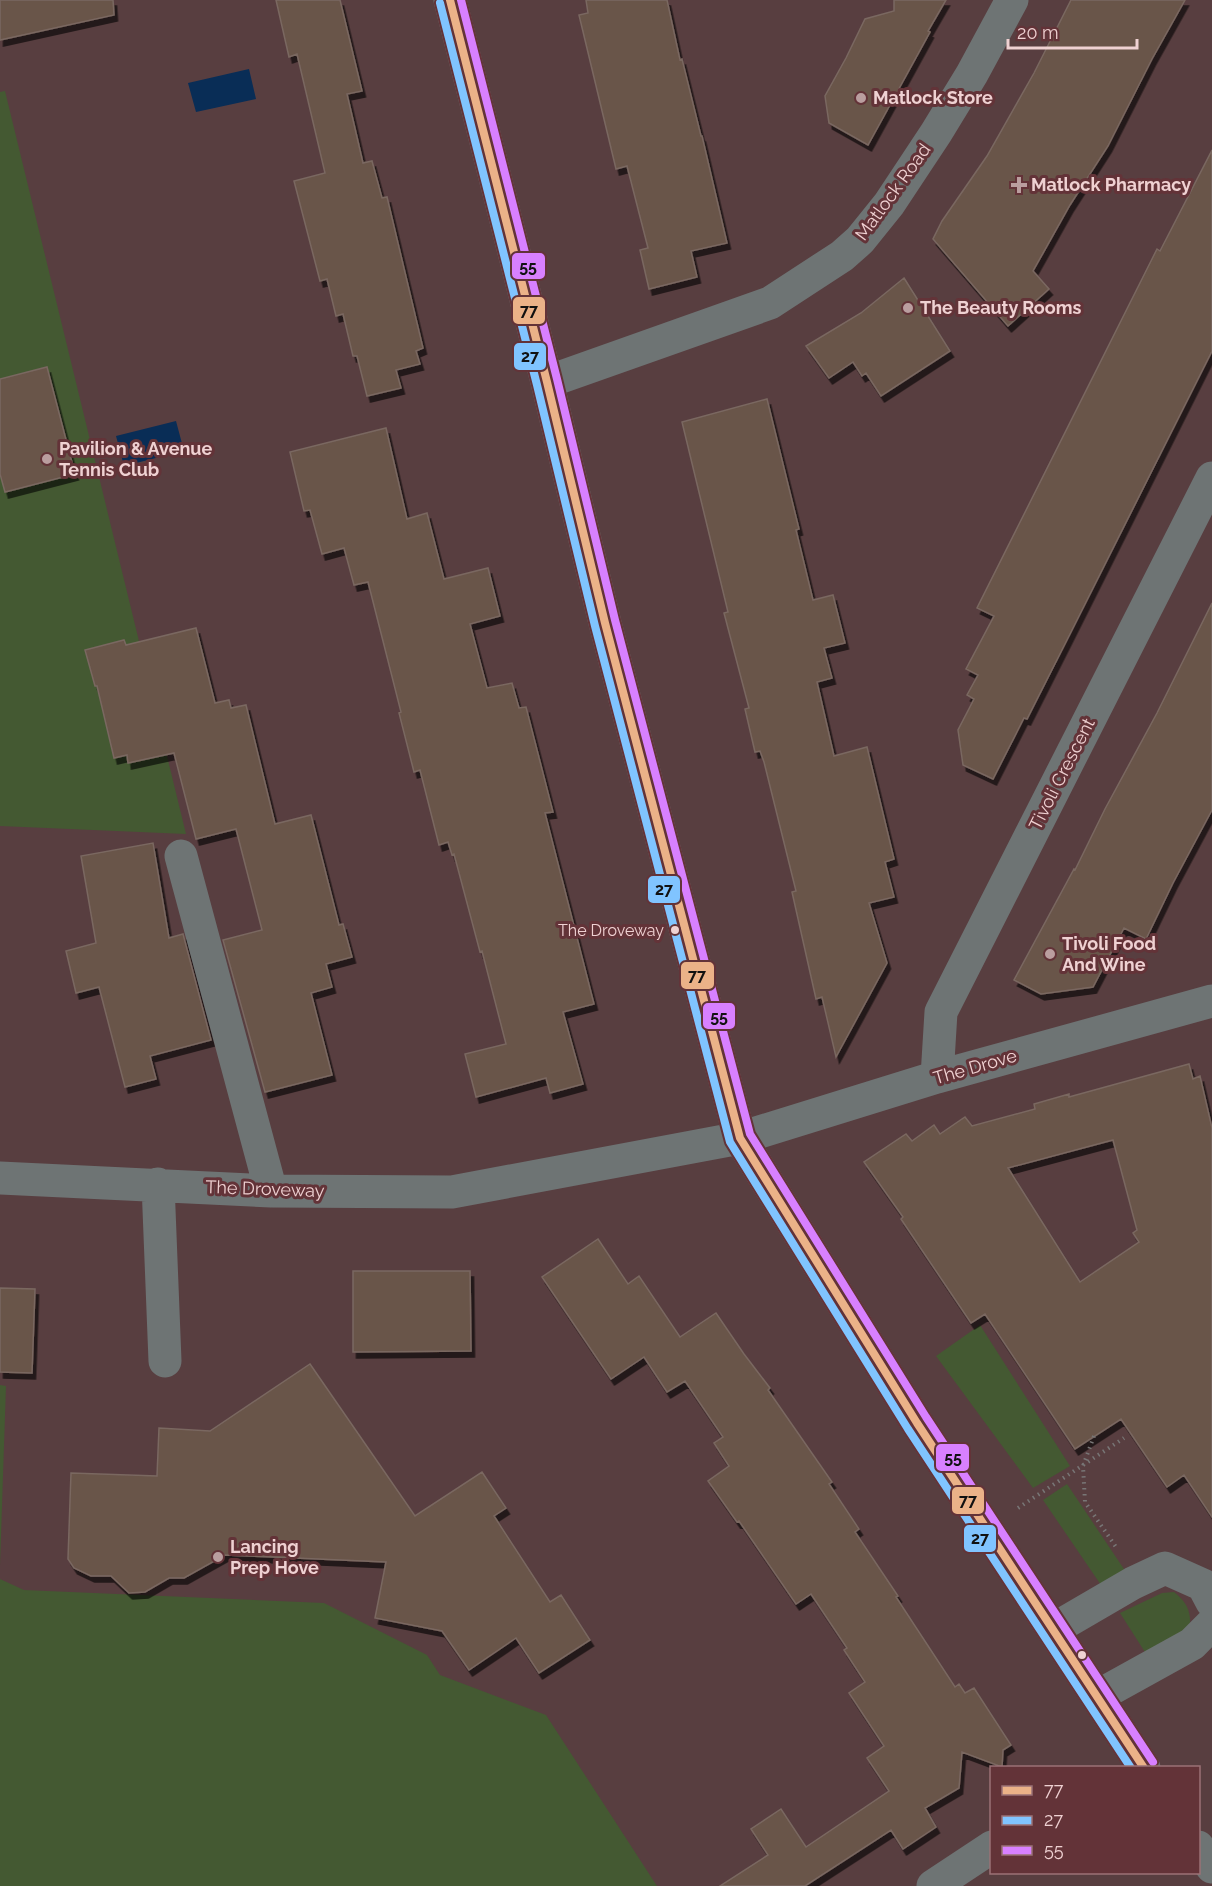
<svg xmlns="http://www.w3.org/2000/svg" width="1212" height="1886" font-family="Raleway,sans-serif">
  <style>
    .green { fill: #445932 }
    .water { fill: #092d56 }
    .building { fill: #695449; stroke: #7a6861; stroke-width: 1.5; fill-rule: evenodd; filter: url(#shadow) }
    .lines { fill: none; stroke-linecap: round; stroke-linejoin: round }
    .path { stroke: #787676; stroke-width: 4; stroke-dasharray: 1.5 4.5; stroke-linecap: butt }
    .minor { stroke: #6e7474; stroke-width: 33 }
    .bus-1-casing { stroke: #633338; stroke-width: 12 }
    .bus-2-casing { stroke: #633338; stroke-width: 12 }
    .bus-3-casing { stroke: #633338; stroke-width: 12 }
    .bus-1 { stroke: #ebb288; stroke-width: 8 }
    .bus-2 { stroke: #80c4ff; stroke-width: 8 }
    .bus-3 { stroke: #d880ff; stroke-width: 8 }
    .poi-dot { fill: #ba9e9f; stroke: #633338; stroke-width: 2 }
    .bus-dot { fill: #efd1d2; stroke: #633338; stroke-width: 2 }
    .labels { text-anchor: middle; stroke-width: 6; stroke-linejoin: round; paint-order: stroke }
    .bus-label { font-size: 16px; fill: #efd1d2; stroke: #633338; text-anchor: end }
    .poi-label { font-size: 18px; font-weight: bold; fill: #efd1d2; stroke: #633338; text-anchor: start }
    .street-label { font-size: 18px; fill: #efd1d2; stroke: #633338 }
    .line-badge { stroke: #633338; stroke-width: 2 }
    .pale-badge-label { font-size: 16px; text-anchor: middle; font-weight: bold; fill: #111 }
  </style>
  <defs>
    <filter id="shadow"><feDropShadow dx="3.5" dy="6" stdDeviation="0" flood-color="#0009"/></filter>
  </defs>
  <rect width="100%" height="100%" fill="#583e40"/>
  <path class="green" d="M5,91L186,834L0,826V92Z
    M980,1325L1070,1466L1033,1488L936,1356Z
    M0,1385L6,1386L0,1566Z
    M1067,1484L1130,1578L1101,1585L1043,1500Z
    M0,1579L24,1590L324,1603L427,1655L440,1675L546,1715L657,1886H0Z
    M1174,1592C1193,1607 1192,1620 1187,1642L1150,1660L1120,1613L1162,1593Z"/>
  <path class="water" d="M249,69L256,99L196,112L188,83Z
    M176,421L184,451L124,466L116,436Z"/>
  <path class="building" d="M0,0H113L114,15L0,40Z
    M276,0H340L362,91L347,94L363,163L372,161L382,198L387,197L423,348L416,351L420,364L396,370L401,388L367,396L357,356H353L343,314L336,316L327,279L320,281L294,181L325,173L297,54L289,57Z
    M586,0H667L680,60L682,59L701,136H702L727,243L691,251L697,277L649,289L640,250L648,248L627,166L616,169L579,15L588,13Z
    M894,0H946L928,31L930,32L868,145L829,123L825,96L846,58L865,19L894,11Z
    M1071,0H1185L1152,59L1108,146L1070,205L1033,271L1049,289L1008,326L933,239L942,221L987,156L1034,73Z
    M1212,150V351L1070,634L1027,719L1024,718L993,779L963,765L958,730L974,699L967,695L978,675L966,669L994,616L977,608L1157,249L1160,251Z
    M904,278L950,351L881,396L866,373L862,376L853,362L829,378L806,346L861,313Z
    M47,367L75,474L5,492L0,474V379Z
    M767,399L799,529L796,530L813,600L833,595L845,643L824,648L832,678L817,682L834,756L867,747L894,859L885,862L894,897L869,903L887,963L836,1057L822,997L816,999L792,892L796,891L764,762L760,751L755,752L745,709L749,708L724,613L728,612L682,422Z
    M386,428L407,519L427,513L444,579L488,568L500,616L470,624L487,688L512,683L519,708L526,707L553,812L545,813L594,1004L563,1012L583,1084L550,1093L546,1078L476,1097L465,1054L506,1044L482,951L480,952L454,854L452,855L448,842L439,845L420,770L414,772L399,713L401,712L368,582L354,585L344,548L322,554L310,510L304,511L290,452Z
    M1212,603V810L1173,883L1146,939L1124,928L1093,987L1041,994L1014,980L1074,869L1075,870L1105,809L1157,713Z
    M196,628L215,703L229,700L231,708L246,705L275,824L311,815L339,925L343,924L352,957L326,964L332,987L311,993L332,1075L265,1092L223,940L262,930L236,829L196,839L174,753L128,763L127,755L114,758L97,686H95L85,650L124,640L126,645Z
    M153,843L169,938L183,934L211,1040L150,1056L156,1079L125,1087L99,987L76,993L66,951L96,943L81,856Z
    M1189,1064L1193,1079L1200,1076L1212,1128V1517L1184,1475L1167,1487L1121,1419L1075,1449L985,1314L971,1323L901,1219L903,1217L864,1162L906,1134L912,1141L934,1125L940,1134L965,1117L972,1126L1035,1109L1034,1104L1069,1094V1097ZM1113,1140L1137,1230L1133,1233L1139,1242L1080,1282L1008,1168Z
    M598,1239L628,1284L639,1276L680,1337L716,1313L744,1354L770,1388L768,1390L832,1482L829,1484L859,1529L855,1532L898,1596L896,1597L955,1687L959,1684L965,1693L974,1688L1011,1745L1003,1750L1002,1767L962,1752L959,1788L925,1808L936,1827L903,1849L891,1830L805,1886H720L768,1855L751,1829L781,1809L806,1847L889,1791L867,1758L884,1746L849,1693L865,1682L844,1650L847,1648L811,1594L796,1604L739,1521L737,1522L708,1481L729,1466L714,1443L723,1437L685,1381L667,1392L644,1357L611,1379L542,1277Z
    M353,1271H470L471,1351L353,1352Z
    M0,1288L35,1289L32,1373L0,1372Z
    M310,1364L415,1516L482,1472L506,1508L494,1516L550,1602L561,1595L590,1640L539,1673L516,1638L469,1670L442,1631L375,1618L386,1562L225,1555L184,1578H169L145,1592L129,1593L111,1576H91L74,1568L68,1559L71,1473L157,1476L159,1428L210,1431Z"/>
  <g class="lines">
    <path class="path" d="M1094,1436L1083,1466L1085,1502L1116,1547
      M1018,1508L1124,1438"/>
    <path class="minor" d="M450,0L547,382L605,623L740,1138L917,1423L1144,1768
      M547,382L770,303L842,256L860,240L889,204L936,133L972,74L1012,0
      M181,856L271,1191
      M937,1077L941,1012L1212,478
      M0,1178L271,1191L452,1192L740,1138L937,1077L1212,1001
      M158,1184L165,1361
      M1054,1629L1133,1583L1165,1568L1203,1585L1212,1602
      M1098,1696L1192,1644L1212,1624
      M1198,1847L1212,1867
      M933,1886L992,1847"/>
    <defs>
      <path id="bus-1" d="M450,0L547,382L605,623L740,1138L917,1423L1144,1768"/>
      <path id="bus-2" d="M440,3L537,385L595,626L730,1142L908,1429L1131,1768"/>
      <path id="bus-3" d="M461,0L557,379L615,620L750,1134L926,1417L1153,1762"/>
    </defs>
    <use href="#bus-1" class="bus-1-casing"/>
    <use href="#bus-2" class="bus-2-casing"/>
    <use href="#bus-3" class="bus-3-casing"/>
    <use href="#bus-1" class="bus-1"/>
    <use href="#bus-2" class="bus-2"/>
    <use href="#bus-3" class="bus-3"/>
  </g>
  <g class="poi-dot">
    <circle cx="861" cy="98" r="6"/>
    <path d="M1016 176h6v6h6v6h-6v6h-6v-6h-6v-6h6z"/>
    <circle cx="908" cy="308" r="6"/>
    <circle cx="47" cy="459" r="6"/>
    <circle cx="1050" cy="954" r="6"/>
    <circle cx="218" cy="1557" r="6"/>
  </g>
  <g class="bus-dot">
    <circle cx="675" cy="930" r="5"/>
    <circle cx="1082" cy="1655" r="5"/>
  </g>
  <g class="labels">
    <g class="bus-label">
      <text x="664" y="936">The Droveway</text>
    </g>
    <g class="poi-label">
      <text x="873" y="104">Matlock Store</text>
      <text x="1031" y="191">Matlock Pharmacy</text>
      <text x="920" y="314">The Beauty Rooms</text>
      <text x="59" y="455">Pavilion &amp; Avenue<tspan x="59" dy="21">Tennis Club</tspan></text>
      <text x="1062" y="950">Tivoli Food<tspan x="1062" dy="21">And Wine</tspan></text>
      <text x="230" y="1553">Lancing<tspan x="230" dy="21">Prep Hove</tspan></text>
    </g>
    <g class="street-label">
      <text transform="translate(893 192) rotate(-54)" y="6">Matlock Road</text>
      <text transform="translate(1062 774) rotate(-63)" y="6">Tivoli Crescent</text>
      <text transform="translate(975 1067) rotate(-16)" y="6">The Drove</text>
      <text transform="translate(265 1189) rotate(2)" y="6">The Droveway</text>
    </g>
  </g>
  <g class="line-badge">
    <rect x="511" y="252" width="35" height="28" rx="6" fill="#d880ff"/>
    <rect x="512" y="296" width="34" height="29" rx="6" fill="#ebb288"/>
    <rect x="513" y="342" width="34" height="29" rx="6" fill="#80c4ff"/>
    <rect x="647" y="875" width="34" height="29" rx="6" fill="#80c4ff"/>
    <rect x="680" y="961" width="35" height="29" rx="6" fill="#ebb288"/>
    <rect x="702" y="1002" width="34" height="28" rx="6" fill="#d880ff"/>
    <rect x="935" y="1443" width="35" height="29" rx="6" fill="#d880ff"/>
    <rect x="951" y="1486" width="34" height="29" rx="6" fill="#ebb288"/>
    <rect x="963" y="1524" width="34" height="29" rx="6" fill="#80c4ff"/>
  </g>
  <g class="pale-badge-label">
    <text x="528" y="272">55</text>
    <text x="529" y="316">77</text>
    <text x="530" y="362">27</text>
    <text x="664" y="895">27</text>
    <text x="697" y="981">77</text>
    <text x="719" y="1022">55</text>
    <text x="953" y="1463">55</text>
    <text x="968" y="1506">77</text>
    <text x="980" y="1544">27</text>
  </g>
  <rect x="990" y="1766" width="210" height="108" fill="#633338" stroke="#9b7276" stroke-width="1.5"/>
  <rect x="1002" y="1786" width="30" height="9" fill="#ebb288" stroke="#9b7276" stroke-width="1.5"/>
  <text x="1044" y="1796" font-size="18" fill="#efd1d2">77</text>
  <rect x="1002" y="1816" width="30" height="9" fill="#80c4ff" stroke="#9b7276" stroke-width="1.5"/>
  <text x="1044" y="1826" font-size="18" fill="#efd1d2">27</text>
  <rect x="1002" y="1846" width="30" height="9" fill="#d880ff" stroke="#9b7276" stroke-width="1.5"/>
  <text x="1044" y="1856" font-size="18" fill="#efd1d2">55</text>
  <path d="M1008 39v9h129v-9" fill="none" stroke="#efd1d2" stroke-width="3"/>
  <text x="1017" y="39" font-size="18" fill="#efd1d2" stroke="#633338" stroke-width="4.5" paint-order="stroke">20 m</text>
</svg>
